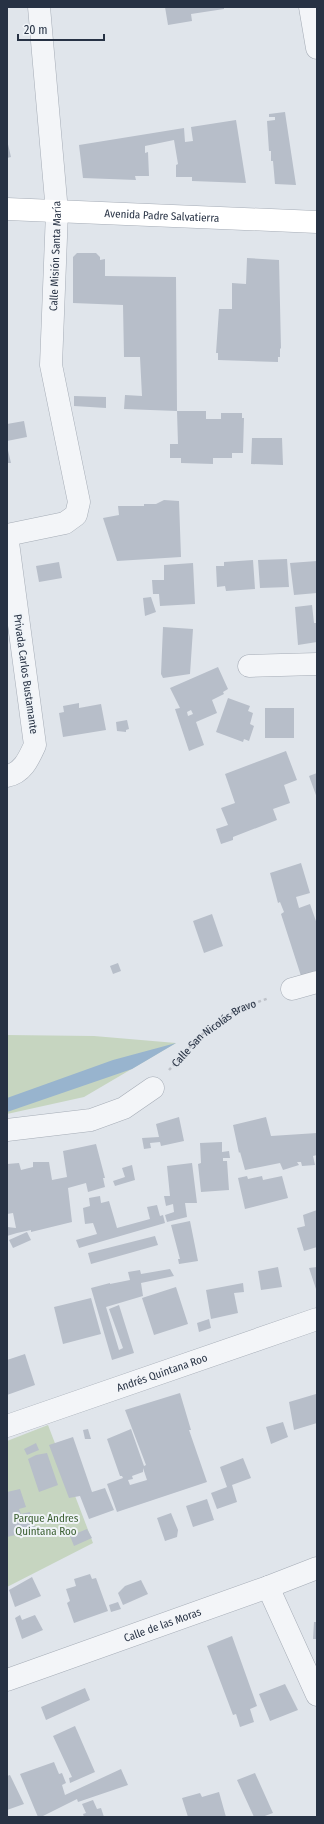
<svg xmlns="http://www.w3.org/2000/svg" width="324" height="1824" font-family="'Fira Sans Condensed',sans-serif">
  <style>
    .green { fill: #c6d5c0 }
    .water { fill: #98b4ce }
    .building { fill: #b7bec9; fill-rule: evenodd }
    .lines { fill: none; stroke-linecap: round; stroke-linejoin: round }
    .minor-casing { stroke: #a5acb6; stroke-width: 23 }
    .secondary-casing { stroke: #a5acb6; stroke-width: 23 }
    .path { stroke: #bec2c9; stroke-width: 2.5; stroke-dasharray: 3 3; stroke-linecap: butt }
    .minor { stroke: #f3f5f8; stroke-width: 22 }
    .secondary { stroke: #fff; stroke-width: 22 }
    .labels { text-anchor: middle; stroke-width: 4; stroke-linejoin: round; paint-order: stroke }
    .street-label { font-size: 11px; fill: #273244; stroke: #f0f4f8 }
    .park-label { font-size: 11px; fill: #3d6133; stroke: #f0f4f8 }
  </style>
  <rect width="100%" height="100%" fill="#e0e5eb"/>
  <path class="green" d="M7,1035L94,1036L176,1043L84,1097L7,1114Z
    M48,1425L93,1543L7,1587V1441Z"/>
  <path class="water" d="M176,1043L132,1069L7,1112V1098L113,1060Z"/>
  <path class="building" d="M165,7H224V9L191,14L192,21L168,25Z
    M285,112L286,119L296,185L275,184L273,161H271V151H269L267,121L275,120V117H269V114Z
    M236,120L246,183L192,181V177H176V165L178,164L174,140L145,146V153L148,152L149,176H135L136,180L83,178L79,145L184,128L185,142L193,141L191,127Z
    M7,140L11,157L7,158Z
    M77,253H96L100,257V260L105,259V276L176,277L177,411H206V419H221V413H242V418H244L243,453H232V458H213V464L181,463V458H170V444H178L177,411L124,409L125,395L142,396L140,357H124L123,305L73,303V257Z
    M247,258L279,260L281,349L280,348V357H278V362L218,360V353H216L219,309H232V283L246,284Z
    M74,396L106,397V408L74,406Z
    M24,421L27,437L7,441V424Z
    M252,438H282L283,465L251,464Z
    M7,446L11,463H7Z
    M164,500L179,501L181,557L117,561L103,518L119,515L118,506H144V504H156Z
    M287,559L289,587L260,588L258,560Z
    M253,560L255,589L226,591L225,586L217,587L216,566H224V562Z
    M317,561V593L294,595L290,563Z
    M59,562L62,578L39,582L36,566Z
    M193,563L195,604L160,606L159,594H153L152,580H164V565Z
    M151,597L156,612L145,616L143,598Z
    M312,605L314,623H317V642L298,645L295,607Z
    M163,627L193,629L190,674L163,678L161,674Z
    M218,667L228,689L223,692L224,694L212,700L217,713L196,722L204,745L189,751L175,709L180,708L170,688ZM191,710L193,714L188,716L187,712Z
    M228,698L250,706L248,711L253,713L250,724L254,726L249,741L244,739L243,742L216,732Z
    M79,703V708L101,704L106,730L63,737L59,713L64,712L63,706Z
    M265,708H294V738H265Z
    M127,720L129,729L126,730V732L117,731L116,722Z
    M286,751L297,780L284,785L290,803L273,809L277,820L233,837V840L221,844L216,829L228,825L221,808L235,803L225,774Z
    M317,773V798L309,776Z
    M301,863L310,893L296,897L299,908L310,904L317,924V974L302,979L281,914L284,912L280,902L278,903L270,873Z
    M212,914L223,946L204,953L193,921Z
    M118,963L121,971L113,974L110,966Z
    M179,1117L184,1141L161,1146L160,1142L150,1143L151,1148L144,1149L142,1138L159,1137L156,1124Z
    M266,1117L271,1136L317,1133V1155L313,1156L315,1165L302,1166L301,1162H297L299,1165L283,1170L280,1163L245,1170L240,1152L239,1153L233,1125Z
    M222,1142V1152L229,1151L230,1158H223V1161H227L229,1190L201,1192L198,1164L201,1163L200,1143Z
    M96,1144L105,1178H103L105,1187L88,1192L86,1183L68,1188L72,1222L31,1232V1230L17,1233L7,1236V1227L16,1228L13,1213L7,1214V1164L19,1163L21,1170L33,1167V1162H49L52,1180L67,1177L63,1151Z
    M192,1163L197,1203H185L187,1217L167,1222L165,1215L174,1212L173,1204L166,1206L164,1196H170L167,1166Z
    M132,1165L135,1180L115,1186L113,1181L125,1177L122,1168Z
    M247,1176L248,1179L262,1176L263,1180L282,1176L288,1198L245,1209L238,1178Z
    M100,1196L101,1203L109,1201L117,1228L150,1219L147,1207L157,1205L160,1216L163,1215L165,1223L79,1248L76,1240L97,1234L93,1223L85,1224L83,1208L90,1206L89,1198Z
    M317,1210V1247L304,1251L297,1228L305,1226L303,1215Z
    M190,1221L198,1261L179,1264L178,1259H180L171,1225Z
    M27,1232L31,1240L13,1248L9,1240Z
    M155,1236L158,1245L91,1264L88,1253Z
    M278,1267L282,1287L261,1290L258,1271Z
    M317,1267V1292L309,1268Z
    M170,1269L174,1276L141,1283L143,1296L106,1307L119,1350L123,1348L109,1309L119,1305L134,1353L112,1360L91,1288L110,1283V1284L130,1280L128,1272L140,1270L141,1274Z
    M243,1283L244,1292L234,1293L238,1313L211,1319L206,1290Z
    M176,1287L188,1324L154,1335L142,1298Z
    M91,1298L101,1334L63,1344L54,1307Z
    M209,1319L211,1328L199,1332L197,1323Z
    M25,1354L35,1385L7,1395V1360Z
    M180,1393L191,1430H189L207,1482L117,1512L107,1484L123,1478L122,1476H120L107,1439L131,1429L144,1466L146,1465L125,1410ZM143,1468L147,1480L130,1485L128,1480L133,1479L132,1476L143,1472Z
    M316,1394L317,1423L294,1430L289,1402Z
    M283,1422L288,1437L271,1444L266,1427Z
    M88,1429L91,1439H85L83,1430Z
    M73,1437L92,1492L105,1488L114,1510L89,1519L80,1496L69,1498L49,1445Z
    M36,1443L39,1450L27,1455L24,1449Z
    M47,1453L58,1485L39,1492L28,1459L36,1455Z
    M243,1458L251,1478L232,1485L237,1502L217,1509L211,1493L227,1487L220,1467Z
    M20,1489L26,1507L19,1509L21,1514L30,1512L36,1530L7,1537V1492Z
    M207,1499L214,1520L193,1527L186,1506Z
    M171,1513L178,1530L177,1537L165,1541L157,1518Z
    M87,1529L92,1538L74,1546L70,1536Z
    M90,1574L92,1579L96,1578L108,1611L74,1623L67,1603L70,1601L66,1589L76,1586L74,1579Z
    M32,1577L41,1596L15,1607L9,1590Z
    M141,1580L148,1594L123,1605L118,1593L125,1586Z
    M118,1602L121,1609L111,1612L109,1605Z
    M20,1615L22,1620L35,1615L43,1630L22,1639L15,1618Z
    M314,1622H317V1639H313Z
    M232,1636L257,1706L250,1709L254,1722L240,1727L236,1714L233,1715L207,1646Z
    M285,1684L298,1710L270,1721L259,1694Z
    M85,1688L90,1700L46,1720L41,1707Z
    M75,1726L95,1772L70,1783L69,1778L72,1777L53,1736Z
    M54,1762L59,1774L62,1773L66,1783L62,1785L65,1795L121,1769L128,1785L78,1802L77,1799L41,1817H38L20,1774Z
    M255,1773L273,1813L262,1817H254L237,1780Z
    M10,1775L24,1804L7,1810V1776Z
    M219,1792L226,1817H188L182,1798L200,1793L202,1797Z
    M93,1800L97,1809L101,1808L104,1817H84L83,1814L86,1813L82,1804Z"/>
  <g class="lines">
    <defs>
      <g id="minor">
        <path d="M310,7L317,48"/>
        <path id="s2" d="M7,535L65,523L76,515L79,502L51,365L57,212L39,7"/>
        <path d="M249,666L317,664"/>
        <path d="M7,776C23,773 29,758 35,745L7,535"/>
        <path d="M292,989L317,982"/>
        <path d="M7,1130L91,1120L124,1108L153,1088"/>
        <path id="s3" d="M7,1426L317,1319"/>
        <path d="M268,1587L317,1695"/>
        <path id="s4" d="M7,1680L268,1587L317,1568"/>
      </g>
      <g id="secondary">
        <path id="s5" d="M7,209L317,222"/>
      </g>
    </defs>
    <use href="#minor" class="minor-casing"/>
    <use href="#secondary" class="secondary-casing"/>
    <path class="path" id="s1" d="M169,1070L200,1036L238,1009L269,998"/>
    <use href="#minor" class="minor"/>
    <use href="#secondary" class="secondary"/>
  </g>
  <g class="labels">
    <g class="street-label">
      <text dy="4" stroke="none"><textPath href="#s5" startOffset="155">Avenida Padre Salvatierra</textPath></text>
      <text dy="4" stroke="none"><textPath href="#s2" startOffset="335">Calle Misión Santa María</textPath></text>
      <text transform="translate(26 674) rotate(82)" y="4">Privada Carlos Bustamante</text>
      <text dy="4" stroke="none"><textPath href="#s1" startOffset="59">Calle San Nicolás Bravo</textPath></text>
      <text dy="4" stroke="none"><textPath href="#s3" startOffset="164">Andrés Quintana Roo</textPath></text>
      <text dy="4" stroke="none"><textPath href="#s4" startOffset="165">Calle de las Moras</textPath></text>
    </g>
    <g class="park-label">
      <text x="46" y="1522">Parque Andres<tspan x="46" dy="13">Quintana Roo</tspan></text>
    </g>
  </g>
  <rect width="324" height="1824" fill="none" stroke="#273244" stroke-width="16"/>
  <path d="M18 34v6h86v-6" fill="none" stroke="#273244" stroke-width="2"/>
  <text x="24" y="34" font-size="12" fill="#273244" stroke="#f0f4f8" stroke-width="3" paint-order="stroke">20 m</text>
</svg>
